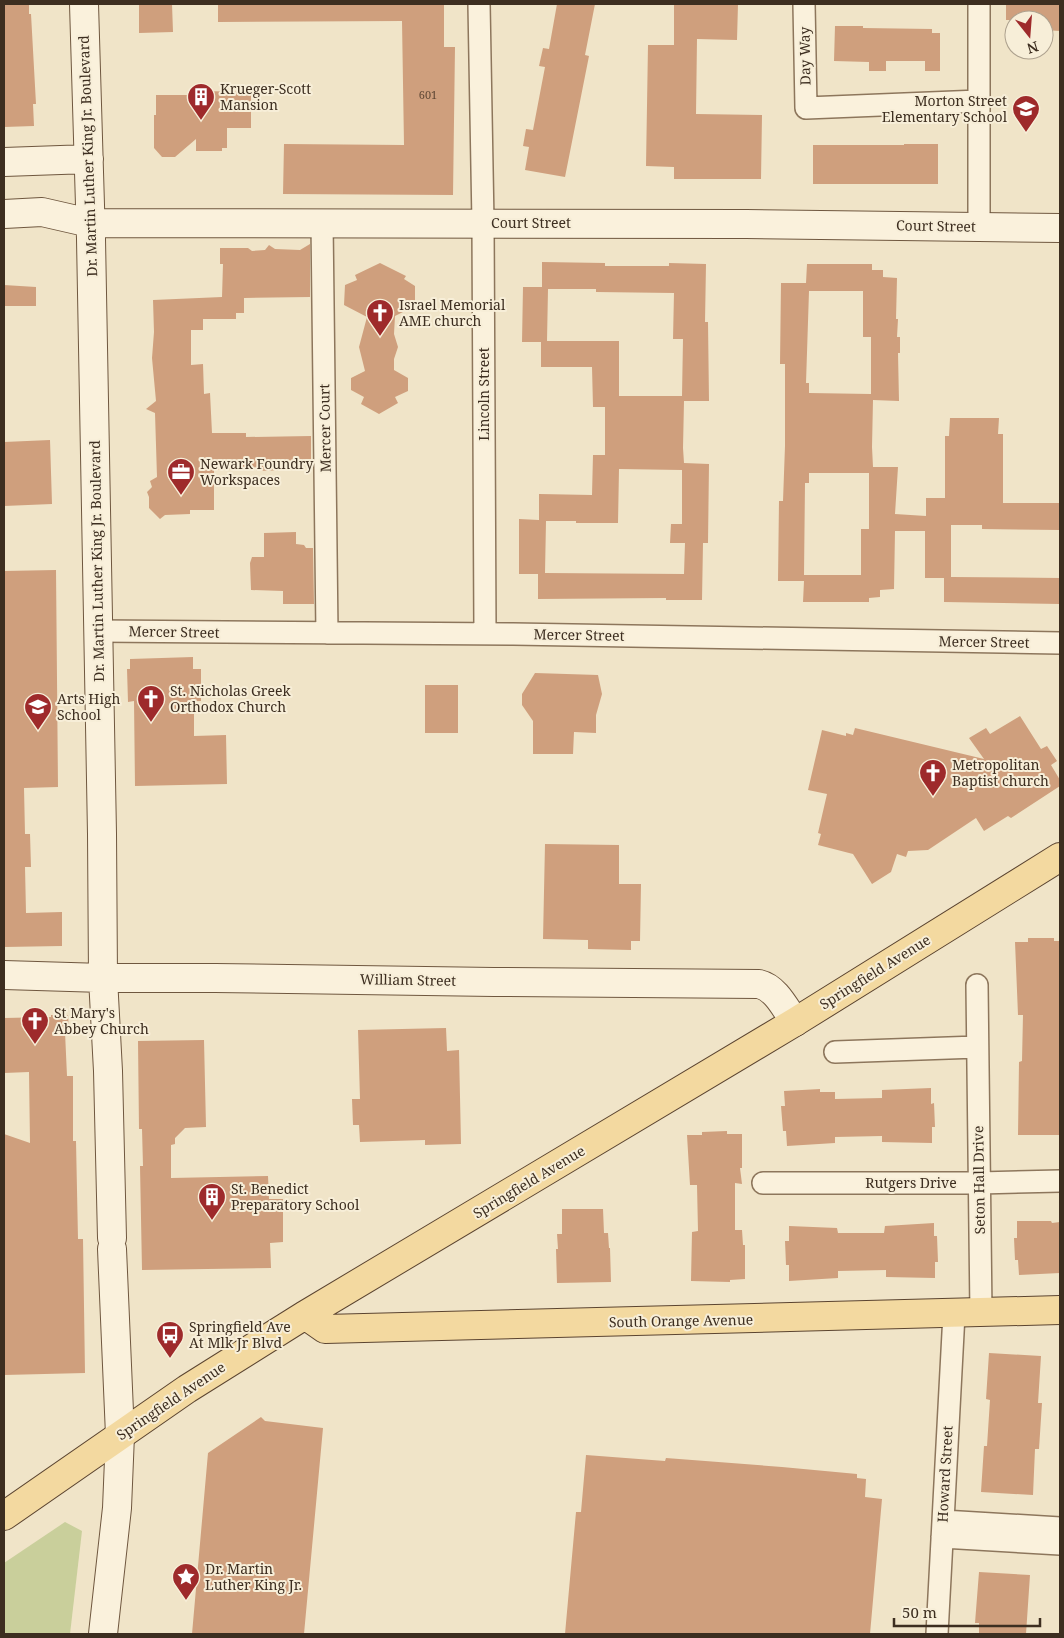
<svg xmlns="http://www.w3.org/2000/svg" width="1064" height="1638" font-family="'Noto Serif',serif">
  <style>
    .green { fill: #c9cf9b }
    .building { fill: #cf9f7d; fill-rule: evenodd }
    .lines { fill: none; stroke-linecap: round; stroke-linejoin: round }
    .street-casing { stroke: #8d765c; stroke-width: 24 }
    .secondary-casing { stroke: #6f573f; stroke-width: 30 }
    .primary-casing { stroke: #5b4430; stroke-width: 30 }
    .street { stroke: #faf1dc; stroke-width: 21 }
    .secondary { stroke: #faf1dc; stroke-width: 28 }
    .primary { stroke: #f3d9a0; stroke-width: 28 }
    .labels { text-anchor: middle; stroke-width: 4; stroke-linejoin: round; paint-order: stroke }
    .number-label { font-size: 11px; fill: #624a37 }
    .street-label { font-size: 14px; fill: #3d2e20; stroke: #f7eed8 }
    .poi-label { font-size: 14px; fill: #3d2e20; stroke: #f7eed8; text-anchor: start }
  </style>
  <rect width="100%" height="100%" fill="#f0e4c8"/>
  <path class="green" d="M65,1522L82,1531L70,1634H4V1563Z"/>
  <path class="building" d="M4,4H29V14H31L36,104H33L34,126L4,127Z
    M139,4H172L173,32L139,33Z
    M218,4H444V47H455L453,195L283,194L284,144L404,145L402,21L218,22Z
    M557,4H595L585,55L589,56L565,177L525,170L529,147L523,146L526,129L533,130L545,67L539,66L543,48L549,49Z
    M674,4H738L737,40L697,39L696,114L762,115L761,179H674V167L646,166L648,45H674Z
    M1006,4H1060V31L1044,30V20H1006Z
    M835,26H863V28L932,29V33H940V71H925V61H886V71H869V62L834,61Z
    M200,91L251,92V128H227V148H222V151H196V139L175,157H162L154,148V115H156V95H200Z
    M904,144H938V184H813V145H904Z
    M310,244V297L244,298V313H236V319H203V330H191V365L203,364L204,394L210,393L212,433H246V437L311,436V464L289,465V470L256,471V468L214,470V510H190V514L165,515L160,519L149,508V497L147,492L152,487L150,481L157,477L155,413L146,409L156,401L152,358L154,332L153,300L222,297L223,264H220V248H248L252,251L265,250L269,245L275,249L300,250Z
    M542,262L605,263V266H669V263L706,264L705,322H708L709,401H684L683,448L684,463L709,464L708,543H703L702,600H666V598L538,599V574H519V519L539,520V494L592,495L593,455H605V407H593L592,367H541V342H522L523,287H542ZM548,289H596V292L674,293L673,339H683L682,396H619V341H547ZM619,469L682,470V524H671L670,543H685L684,574L545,573L546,521H576V523H618Z
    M380,263L406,276L404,279L415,286V306L395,316L394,334L398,347L394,359V370L408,378V391L395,397L398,403L379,414L361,404L364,397L351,390V378L365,371L359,347L367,317L344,305L345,285L357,280L355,275Z
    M807,264H872V270H883V277L897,278L896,319H898L897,337H900V353H898L899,401L873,400L872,447L873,467H898L895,514L926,516V498H945V436H949L950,418H999L998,434H1003V503H1060V530L982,529V525H951V577L1060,578V604L944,602V578H925V531H895L894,589L880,590V597L869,598V602H803L804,581H778L779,501H783L785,446V364H780L781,283H806ZM809,291H863V337H871V394L809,393V383H806ZM809,473H869V529H861V575H804L805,483H809Z
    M4,285L36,287V306H4Z
    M50,440L52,504L4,506V442Z
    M296,532V544L304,545L306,548H313L314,604H283V591L251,590L250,563L252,557H264V533Z
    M56,570L58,787L24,788L25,834H30L31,867H25L26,913L62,912V946L4,947V571Z
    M193,657V669H201V701H194V736L226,735L227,784L135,786L134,701L128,702L127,669H130V659Z
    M535,673L598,675L602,694L596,715V733L574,732L573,754H533V721L522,705V694Z
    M425,685H458V733H425Z
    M1020,716L1041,749L1047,746L1057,761L1051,765L1060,780V786L1011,818L1008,816L984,831L976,818L928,850L908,851L906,857L897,854L891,872L872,884L853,854L818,845L821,834L818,833L827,794L808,790L822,730L846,736V733L853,735L855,728L984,759L969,738L986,728L990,734Z
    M545,844L619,845V884H641L640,941H631V950L588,949V940L543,939Z
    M1028,938H1054V941H1060V1135H1018L1019,1062L1022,1061L1023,1015H1018L1015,942H1028Z
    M51,1015H68L69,1031L65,1032L67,1076H73V1141H76L78,1239H83L85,1373L4,1375V1134L30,1143L29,1072L4,1073V1018L51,1017Z
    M446,1028L447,1051L459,1050L461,1144L425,1145V1140L360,1142L359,1125H353L352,1099H360L358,1030Z
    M204,1040L206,1127L185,1128L175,1138V1144L171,1145V1178L268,1176L269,1199H283V1242L270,1243L271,1268L142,1270L140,1166H143L142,1129H139L138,1041Z
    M931,1088V1104L934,1103L935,1127H932V1143L882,1142V1136L835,1137V1143L787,1146L786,1131H783L781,1106H785L784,1091L820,1089V1092H835V1099L882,1098V1090Z
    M727,1131V1134H742V1168H740L742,1184L735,1183V1230H742L743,1245H745V1279L730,1280V1282L691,1281L692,1232L698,1231L697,1185H690L687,1135H702V1132Z
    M562,1209H603L604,1233H608L609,1248H610L611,1282L557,1283L556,1249H558L557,1234H562Z
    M1017,1221H1051L1052,1223L1060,1222V1273L1019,1275L1018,1260H1015L1014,1238H1017Z
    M934,1223V1236H937L938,1262H935V1278L886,1277V1270L838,1271V1278L789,1281V1265H786L785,1241H789V1226L837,1228L838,1233H884L885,1226Z
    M989,1353L1041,1356L1038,1403H1042L1039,1449H1035L1033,1495L981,1492L984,1446H987L990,1400L986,1399Z
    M261,1417L265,1421L323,1428L304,1634H192L208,1453Z
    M586,1455L665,1461L666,1458L782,1467L857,1474V1478L866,1479L865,1497L882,1499L870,1634H565L576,1512H581Z
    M979,1572L1030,1575L1026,1634H979V1623H975Z"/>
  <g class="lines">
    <defs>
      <path id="street" d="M479,4L483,223L485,633
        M804,4L806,108L979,101
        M322,222L327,633
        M979,227V4
        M98,631L513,634L1060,643
        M977,985L981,1313
        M835,1052L977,1047
        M763,1183H979L1060,1181
        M943,1521L1060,1528
        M942,1537L1060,1544
        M937,1634L954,1314"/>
      <path id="secondary" d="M84,4L91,239L102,834L103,978L108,1071L112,1238
        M4,162L89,159
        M4,214L42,212L90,223L746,224L1060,228
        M4,975L103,978H215L494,982L759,984C776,988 785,1008 795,1022
        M103,1634L117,1508L120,1435L112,1249"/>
      <path id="primary" d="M305,1315L325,1329L1060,1310
        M4,1516L187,1389L305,1315L795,1022L1060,857"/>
    </defs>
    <use href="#street" class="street-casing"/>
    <use href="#secondary" class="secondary-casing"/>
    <use href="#primary" class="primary-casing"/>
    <use href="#street" class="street"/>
    <use href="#secondary" class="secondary"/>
    <use href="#primary" class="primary"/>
  </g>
  <defs>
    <symbol id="building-pin" viewBox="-11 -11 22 30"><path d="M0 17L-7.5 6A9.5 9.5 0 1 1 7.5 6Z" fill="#9e2a2b" stroke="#f7eed8"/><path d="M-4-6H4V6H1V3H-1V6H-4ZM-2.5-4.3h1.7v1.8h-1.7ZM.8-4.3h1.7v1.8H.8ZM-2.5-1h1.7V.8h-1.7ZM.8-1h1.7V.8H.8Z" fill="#fff"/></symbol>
    <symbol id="school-pin" viewBox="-11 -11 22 30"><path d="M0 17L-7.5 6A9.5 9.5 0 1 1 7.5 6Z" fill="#9e2a2b" stroke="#f7eed8"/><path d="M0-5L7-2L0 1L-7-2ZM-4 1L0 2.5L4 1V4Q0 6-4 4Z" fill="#fff"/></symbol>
    <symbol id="church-pin" viewBox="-11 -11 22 30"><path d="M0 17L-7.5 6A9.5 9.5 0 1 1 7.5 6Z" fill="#9e2a2b" stroke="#f7eed8"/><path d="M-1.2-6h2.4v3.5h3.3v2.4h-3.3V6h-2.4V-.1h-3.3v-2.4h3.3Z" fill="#fff"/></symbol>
    <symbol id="office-pin" viewBox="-11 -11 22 30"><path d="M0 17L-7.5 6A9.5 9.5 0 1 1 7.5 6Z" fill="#9e2a2b" stroke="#f7eed8"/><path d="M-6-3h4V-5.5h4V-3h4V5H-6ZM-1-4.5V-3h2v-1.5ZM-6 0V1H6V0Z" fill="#fff"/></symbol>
    <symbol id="bus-pin" viewBox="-11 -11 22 30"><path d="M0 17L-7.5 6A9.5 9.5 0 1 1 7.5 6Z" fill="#9e2a2b" stroke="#f7eed8"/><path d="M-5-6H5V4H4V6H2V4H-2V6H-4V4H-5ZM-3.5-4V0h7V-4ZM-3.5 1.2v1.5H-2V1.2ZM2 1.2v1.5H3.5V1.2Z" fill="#fff"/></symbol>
    <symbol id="sight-pin" viewBox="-11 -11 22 30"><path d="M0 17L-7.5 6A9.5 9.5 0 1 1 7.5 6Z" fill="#9e2a2b" stroke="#f7eed8"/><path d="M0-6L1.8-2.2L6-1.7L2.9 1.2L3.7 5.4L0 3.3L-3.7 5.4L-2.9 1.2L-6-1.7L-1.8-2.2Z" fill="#fff"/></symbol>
  </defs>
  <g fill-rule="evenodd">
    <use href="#building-pin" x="185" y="81" width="32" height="43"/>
    <use href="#school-pin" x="1010" y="93" width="32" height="43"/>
    <use href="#church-pin" x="364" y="297" width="32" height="43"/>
    <use href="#office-pin" x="165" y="456" width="32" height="43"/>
    <use href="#church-pin" x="135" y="683" width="32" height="43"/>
    <use href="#school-pin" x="22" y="691" width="32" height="43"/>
    <use href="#church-pin" x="917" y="757" width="32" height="43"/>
    <use href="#church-pin" x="19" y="1005" width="32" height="43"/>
    <use href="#building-pin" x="196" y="1181" width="32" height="43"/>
    <use href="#bus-pin" x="154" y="1319" width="32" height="43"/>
    <use href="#sight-pin" x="170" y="1561" width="32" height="43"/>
  </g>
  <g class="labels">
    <g class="number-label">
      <text x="428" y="99">601</text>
    </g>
    <g class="street-label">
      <text transform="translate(805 56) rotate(-91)" y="5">Day Way</text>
      <text transform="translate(88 156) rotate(-92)" y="5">Dr. Martin Luther King Jr. Boulevard</text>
      <text x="531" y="228">Court Street</text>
      <text transform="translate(936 226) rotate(1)" y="5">Court Street</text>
      <text transform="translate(484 394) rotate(-90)" y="5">Lincoln Street</text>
      <text transform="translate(325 428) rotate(-91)" y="5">Mercer Court</text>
      <text transform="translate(97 561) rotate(-91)" y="5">Dr. Martin Luther King Jr. Boulevard</text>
      <text transform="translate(174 632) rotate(1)" y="5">Mercer Street</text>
      <text transform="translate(579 635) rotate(1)" y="5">Mercer Street</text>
      <text transform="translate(984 642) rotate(1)" y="5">Mercer Street</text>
      <text transform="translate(875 972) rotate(-32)" y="5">Springfield Avenue</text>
      <text transform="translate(408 980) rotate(1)" y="5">William Street</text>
      <text transform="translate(979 1180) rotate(-91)" y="5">Seton Hall Drive</text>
      <text transform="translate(529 1182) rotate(-31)" y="5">Springfield Avenue</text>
      <text x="911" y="1188">Rutgers Drive</text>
      <text transform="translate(681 1321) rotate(-1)" y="5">South Orange Avenue</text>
      <text transform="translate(171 1401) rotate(-34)" y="5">Springfield Avenue</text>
      <text transform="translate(945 1474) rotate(-87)" y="5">Howard Street</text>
    </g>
    <g class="poi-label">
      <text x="220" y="94">Krueger-Scott<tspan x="220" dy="16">Mansion</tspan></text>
      <text x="1007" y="106" text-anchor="end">Morton Street<tspan x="1007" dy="16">Elementary School</tspan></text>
      <text x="399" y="310">Israel Memorial<tspan x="399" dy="16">AME church</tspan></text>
      <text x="200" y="469">Newark Foundry<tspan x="200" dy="16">Workspaces</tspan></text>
      <text x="170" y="696">St. Nicholas Greek<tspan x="170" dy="16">Orthodox Church</tspan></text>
      <text x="57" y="704">Arts High<tspan x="57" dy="16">School</tspan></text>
      <text x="952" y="770">Metropolitan<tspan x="952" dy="16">Baptist church</tspan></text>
      <text x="54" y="1018">St Mary's<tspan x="54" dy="16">Abbey Church</tspan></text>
      <text x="231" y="1194">St. Benedict<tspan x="231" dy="16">Preparatory School</tspan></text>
      <text x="189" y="1332">Springfield Ave<tspan x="189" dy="16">At Mlk Jr Blvd</tspan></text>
      <text x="205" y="1574">Dr. Martin<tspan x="205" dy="16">Luther King Jr.</tspan></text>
    </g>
  </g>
  <rect width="1064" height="1638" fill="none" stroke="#3d2e20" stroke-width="10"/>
  <g transform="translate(1029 35) rotate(163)"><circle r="24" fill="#f7eed8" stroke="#ada18e"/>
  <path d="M0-4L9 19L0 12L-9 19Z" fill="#9e2a2b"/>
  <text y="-8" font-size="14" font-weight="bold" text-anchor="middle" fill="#3d2e20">N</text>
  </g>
  <path d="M894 1618v8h146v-8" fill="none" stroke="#3d2e20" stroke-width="2.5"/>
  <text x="902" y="1618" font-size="15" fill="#3d2e20" stroke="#f7eed8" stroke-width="4" paint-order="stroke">50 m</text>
</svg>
